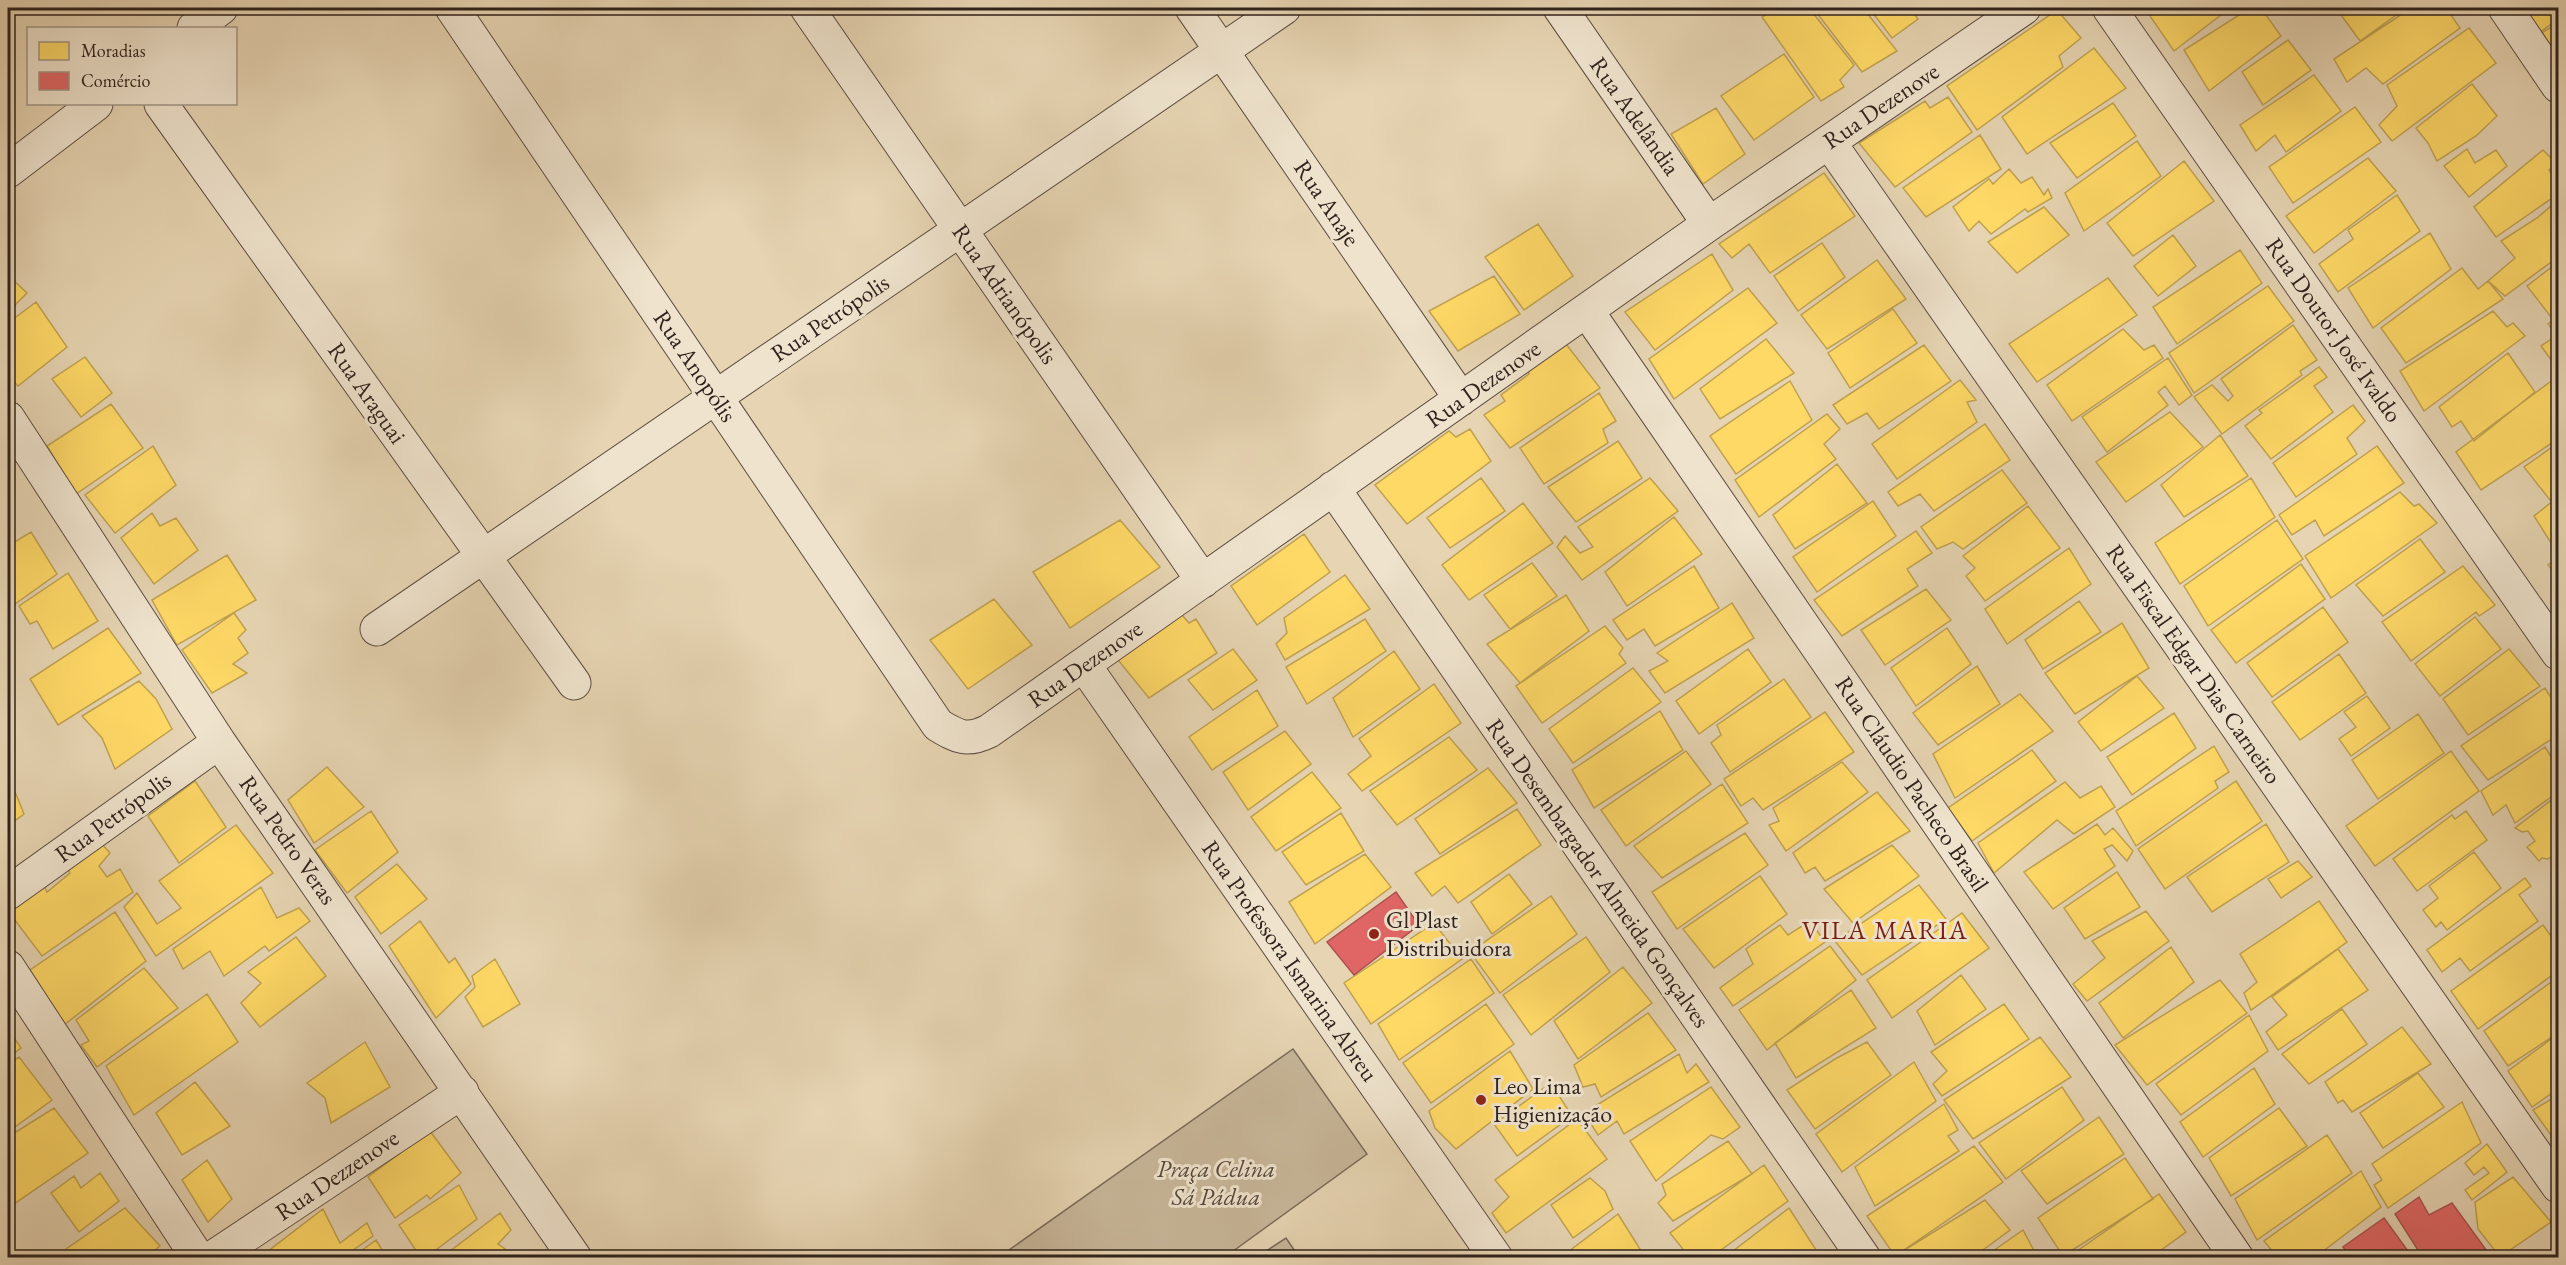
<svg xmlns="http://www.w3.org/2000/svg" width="2566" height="1265" font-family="'EB Garamond',serif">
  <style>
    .green { fill: #c7b699; stroke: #7b6c5b; stroke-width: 1.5 }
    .homes { fill: #ffd966; stroke: #c1a250; stroke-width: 1.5 }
    .shops { fill: #e06666; stroke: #ab5250; stroke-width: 1.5 }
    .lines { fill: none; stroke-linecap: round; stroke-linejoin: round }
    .street-casing { stroke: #5d4e42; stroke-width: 35 }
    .street { stroke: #efe3cd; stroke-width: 33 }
    .poi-dot { fill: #8f2418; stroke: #efe3cd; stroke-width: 2 }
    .labels { text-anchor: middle; stroke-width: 6; stroke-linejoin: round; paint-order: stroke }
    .street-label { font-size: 24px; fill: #2f221d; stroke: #efe3cd }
    .poi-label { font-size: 24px; fill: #2f221d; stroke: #efe3cd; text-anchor: start }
    .park-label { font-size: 24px; font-style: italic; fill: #55473c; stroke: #efe3cd }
    .neighbourhood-label { font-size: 26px; letter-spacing: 1.5px; fill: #7a1f14; stroke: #efe3cd }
  </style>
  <rect width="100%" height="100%" fill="#e6d4b2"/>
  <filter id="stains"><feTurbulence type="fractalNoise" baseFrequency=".00333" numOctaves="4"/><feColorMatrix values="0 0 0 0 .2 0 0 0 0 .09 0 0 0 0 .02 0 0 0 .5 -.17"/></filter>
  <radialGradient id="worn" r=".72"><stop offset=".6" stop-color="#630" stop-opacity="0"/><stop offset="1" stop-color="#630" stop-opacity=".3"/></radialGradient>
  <path class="green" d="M1293,1049L1367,1154L1225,1257H999Z
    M1286,1238L1299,1257H1257Z"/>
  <path class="homes" d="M1778,8H1809L1854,65L1840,80L1844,87L1821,101L1762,17Z
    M1813,8H1863L1897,51L1862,72Z
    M1869,8H1910L1918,19L1892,38Z
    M2161,8H2230L2174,51L2150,16Z
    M2250,8H2261L2281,36L2209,91L2184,50Z
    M2336,8H2406L2360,41Z
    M2411,8H2446L2460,28L2383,84L2366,68L2347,82L2334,59Z
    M2531,8H2558V19L2539,33L2523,16Z
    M2057,10L2081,38L2059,56L2063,67L1977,130L1947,86Z
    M2558,23V57L2537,36Z
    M2469,28L2496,63L2392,141L2379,125L2397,106L2387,85Z
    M2288,40L2311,70L2263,105L2242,72Z
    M2094,48L2126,88L2027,154L2002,117Z
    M1784,54L1814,97L1754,140L1721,96Z
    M2314,75L2341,111L2286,152L2275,135L2256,151L2240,125Z
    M2472,84L2497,116L2476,136L2437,161L2428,143L2416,128Z
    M1948,97L1972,132L1895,187L1859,143L1925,101L1930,108Z
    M2113,103L2136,136L2077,178L2050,143Z
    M2355,107L2381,142L2293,203L2269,167Z
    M1716,108L1745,154L1703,184L1671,134Z
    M1980,135L2001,169L1926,217L1903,188Z
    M2137,141L2161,176L2084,231L2065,193Z
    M2467,149L2475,163L2496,150L2507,166L2469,197L2444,166Z
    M2543,150L2557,164L2549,170L2558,184V194L2496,237L2474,207Z
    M2368,158L2396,191L2314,253L2286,216Z
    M2184,161L2214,201L2133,256L2107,223Z
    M2009,169L2021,183L2032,177L2044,195L2048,189L2052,198L2028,212L2025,209L1991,234L1979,221L1969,231L1953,207L1989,179L1993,184Z
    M1824,173L1855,216L1770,273L1749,244L1732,258L1719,244Z
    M2397,195L2420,231L2338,292L2319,264L2353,239L2348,230Z
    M2558,200V257L2505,296L2488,281L2515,258L2501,241L2537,218Z
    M2044,207L2069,235L2017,273L1988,242Z
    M1538,224L1573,276L1524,310L1485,257Z
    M2430,233L2451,269L2373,328L2348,288Z
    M2173,235L2196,266L2158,296L2134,266Z
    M1822,243L1845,277L1798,311L1774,276Z
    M2240,250L2262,283L2177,344L2153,307Z
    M1712,254L1733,290L1655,350L1625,312Z
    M1877,260L1906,299L1827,349L1801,315Z
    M2558,262V312L2551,317L2527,286Z
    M2462,268L2478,289L2488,281L2503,299L2406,363L2381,328Z
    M8,275L27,293L8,312Z
    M1494,276L1520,314L1458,351L1429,311Z
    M2108,278L2137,315L2037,382L2009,344Z
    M2268,286L2294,321L2194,393L2169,353Z
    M1748,288L1777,323L1674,399L1649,359Z
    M36,302L67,347L18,386L8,375V323Z
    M1893,309L1917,343L1850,388L1828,353Z
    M2493,311L2507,327L2513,323L2525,336L2424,411L2400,371Z
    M2558,317V369L2541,346L2557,335L2548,324Z
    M2293,325L2317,360L2300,371L2302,375L2222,434L2194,397L2212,385L2228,401L2233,396L2221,379Z
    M2123,329L2144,350L2154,345L2163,358L2072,421L2047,385Z
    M1766,339L1794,373L1720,419L1700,389Z
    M1566,344L1600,388L1510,448L1484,415L1505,401L1501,395L1529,374L1528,368Z
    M1924,345L1951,381L1879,429L1867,413L1847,424L1833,405Z
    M2508,353L2535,392L2474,441L2461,421L2452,427L2439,407Z
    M85,357L112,393L81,417L52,379Z
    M2168,358L2192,395L2179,405L2165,386L2158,392L2168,405L2107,452L2082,417Z
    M2319,367L2327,377L2314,386L2333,412L2271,459L2245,426L2262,413L2259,410Z
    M2558,376V439L2481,490L2456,452Z
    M1960,380L1976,400L1967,402L1977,422L1897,479L1872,444Z
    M1790,381L1812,420L1736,474L1710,436Z
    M1599,393L1616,421L1603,429L1608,443L1544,484L1520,448Z
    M111,404L143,448L76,494L47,446Z
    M2353,405L2365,421L2347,438L2357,454L2296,497L2273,463Z
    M2170,412L2203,447L2126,502L2096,462Z
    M1827,414L1840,429L1824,444L1836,459L1759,517L1735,480Z
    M1985,424L2010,460L1934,511L1920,494L1898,506L1888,492Z
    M1470,429L1491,461L1407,524L1375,485L1449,431L1456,437Z
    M2220,435L2248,476L2184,517L2161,485Z
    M1618,441L1642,478L1576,522L1548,487Z
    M2558,443V493L2550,500L2524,467Z
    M153,446L176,485L115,533L85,495Z
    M2377,446L2404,483L2324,536L2315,520L2292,535L2279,515Z
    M1837,464L1867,503L1795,549L1773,515Z
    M2002,470L2027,503L1963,549L1953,542L1937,549L1921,527Z
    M1481,478L1505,511L1450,548L1427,518Z
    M1650,478L1678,511L1582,580L1557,547L1565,536L1580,553L1593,547L1578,527Z
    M2251,478L2275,517L2180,584L2155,543Z
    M2400,492L2414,506L2419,504L2437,523L2331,598L2305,556Z
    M2558,497V554L2534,516Z
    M1873,501L1896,536L1817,592L1793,557Z
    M1523,503L1553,543L1469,600L1442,565Z
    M2028,506L2060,548L1985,601L1966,576L1975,568L1963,556Z
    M152,513L160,526L176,518L198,550L154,584L121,538Z
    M1674,517L1702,554L1627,606L1605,572Z
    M1120,520L1160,567L1070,628L1033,572Z
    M2277,520L2303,559L2208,626L2184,586Z
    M1916,531L1932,553L1907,569L1918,586L1842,636L1814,600Z
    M31,532L57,574L8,609V546Z
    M1304,534L1330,572L1257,625L1231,586Z
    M2420,539L2445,572L2383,616L2356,585Z
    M2069,548L2091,584L2007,644L1985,609Z
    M227,555L256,600L177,645L152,600Z
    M2558,558V577L2548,565Z
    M1532,563L1557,596L1510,629L1484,595Z
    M2301,564L2325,599L2236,663L2211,630Z
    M1694,566L1719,608L1655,646L1644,629L1627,640L1613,620Z
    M2463,566L2495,605L2479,616L2476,612L2411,661L2382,622Z
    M68,573L98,621L53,649L37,621L30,624L19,606Z
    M1345,575L1370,609L1285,660L1276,644L1287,633L1284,618Z
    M1926,589L1951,620L1885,665L1861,630Z
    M1566,595L1589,631L1520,683L1487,644Z
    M994,599L1032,645L968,689L930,640Z
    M2079,601L2101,632L2043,669L2025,640Z
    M1732,603L1754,638L1665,693L1649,671L1668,661L1657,653Z
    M2323,607L2348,642L2272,697L2247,663Z
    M234,613L246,630L238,638L248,653L233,664L247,673L212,693L182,650Z
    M1182,615L1189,623L1196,619L1217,653L1149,698L1118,660Z
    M2475,617L2501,649L2440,696L2415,664Z
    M1365,619L1386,651L1307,704L1286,667Z
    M2122,623L2149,668L2075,714L2045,673Z
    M1605,626L1623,648L1619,654L1626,663L1542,723L1516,686Z
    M108,628L141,673L58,725L30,679Z
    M1947,628L1971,664L1916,706L1891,668Z
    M1233,649L1257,680L1213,710L1188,680Z
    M1748,649L1771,682L1699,734L1676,701Z
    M2509,649L2540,686L2468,735L2443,699Z
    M1394,651L1420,689L1353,737L1333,698Z
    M2339,654L2366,693L2300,740L2272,702Z
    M1977,666L2000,704L1938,745L1913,713Z
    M1633,668L1661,702L1573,763L1549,729Z
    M2137,676L2164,708L2101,751L2078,722Z
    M1784,679L1811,717L1730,772L1711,743L1721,735L1717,725Z
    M139,681L156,699L172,729L115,769L102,738L82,716Z
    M1434,684L1461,723L1362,791L1348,774L1371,756L1359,739Z
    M2545,688L2558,709V735L2488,780L2461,746Z
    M1257,690L1278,726L1212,770L1189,737Z
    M2020,694L2053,731L1955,798L1933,754Z
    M2367,696L2390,728L2351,756L2339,739L2356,727L2344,712Z
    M1660,711L1683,750L1594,808L1572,770Z
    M1825,712L1854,752L1763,810L1753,798L1741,806L1724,779Z
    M2174,713L2196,748L2132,795L2107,757Z
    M2418,714L2444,753L2378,799L2352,760Z
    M1285,731L1311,764L1248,810L1223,772Z
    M1449,737L1477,770L1397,825L1370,791Z
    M2214,746L2229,772L2215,781L2218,788L2136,846L2116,811Z
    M2545,747L2558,768V792L2515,823L2506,805L2493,815L2481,791Z
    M2032,750L2056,781L1972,841L1948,808Z
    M1686,751L1711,784L1626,846L1601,810Z
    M2451,751L2479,791L2375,866L2346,826Z
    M1842,762L1868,792L1786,851L1769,825L1779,821L1773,808Z
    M327,767L364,807L314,843L288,800Z
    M1488,768L1517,803L1440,854L1415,819Z
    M1312,772L1341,808L1276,851L1251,817Z
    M195,781L226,827L179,863L148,816Z
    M2236,781L2262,821L2165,889L2138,849Z
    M2065,782L2080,798L2101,786L2115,807L2074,834L2057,820L1994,873L1978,843Z
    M8,783L16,794L24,814L8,826Z
    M1722,784L1748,823L1662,878L1634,846Z
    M1877,792L1910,831L1825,881L1815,867L1805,873L1793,853Z
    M2558,795V852L2548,859L2542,858L2539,861L2527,847L2535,841L2528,831L2522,832L2515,828Z
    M1517,809L1541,845L1458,903L1445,886L1432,896L1415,873Z
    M371,811L398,852L347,893L315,850Z
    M2466,811L2487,840L2417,891L2393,859L2452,815L2455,819Z
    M1341,813L1364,851L1306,885L1282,852Z
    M2097,824L2105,835L2113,828L2133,851L2127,861L2112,845L2104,849L2115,866L2053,909L2024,872Z
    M2266,824L2289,862L2212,912L2187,877Z
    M236,825L273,873L156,956L124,907L137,893L157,924L181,908L159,881Z
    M1745,833L1768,865L1677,929L1652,892Z
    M100,842L110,853L99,866L107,877L120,869L133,892L42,956L8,911L43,884L47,892L70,873L67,867Z
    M1892,845L1919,876L1853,923L1824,889Z
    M2474,852L2501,888L2447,930L2441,922L2436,927L2423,910L2438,898L2429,886Z
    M1365,854L1391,887L1315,944L1289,902Z
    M2558,856V872L2551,862Z
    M2298,861L2312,877L2281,898L2268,879Z
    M397,864L427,899L381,934L355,897Z
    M2117,872L2140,907L2085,939L2064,908Z
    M1509,874L1532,904L1492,934L1471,902Z
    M1760,876L1787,914L1714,968L1683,929Z
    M2525,878L2531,886L2519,895L2538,921L2470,971L2460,958L2442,972L2427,950Z
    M1919,885L1946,919L1862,975L1835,941Z
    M261,887L277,918L299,908L310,921L269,951L265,946L224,976L210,951L183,969L173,949Z
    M1551,896L1577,934L1500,993L1470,952Z
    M2319,901L2347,942L2251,1010L2244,993L2257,982L2240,954Z
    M2146,911L2169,941L2087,1001L2073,984L2105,958L2092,941Z
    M115,912L146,961L64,1025L30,970Z
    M1962,913L1989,948L1892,1018L1867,980Z
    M420,921L449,963L455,958L471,984L436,1018L389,946Z
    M1810,921L1825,942L1733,1006L1720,988L1753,964L1746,949L1780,925L1788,935Z
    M1434,923L1462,959L1371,1024L1344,983Z
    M2543,925L2558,946V971L2478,1029L2451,991Z
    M296,937L326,976L260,1027L241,1003L261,983L248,972Z
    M1586,937L1610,972L1531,1035L1503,995Z
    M1830,946L1856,980L1767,1050L1739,1010Z
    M2171,947L2194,982L2123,1038L2099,1003Z
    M2338,949L2368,990L2278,1050L2266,1032L2287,1015L2272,997Z
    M495,959L520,1004L483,1027L465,997L475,987L472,976Z
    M1471,959L1494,993L1399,1060L1378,1024Z
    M1623,967L1652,1003L1578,1059L1554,1021Z
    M144,968L178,1008L97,1067L81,1045L89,1041L76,1020Z
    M1961,975L1986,1009L1935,1045L1917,1011Z
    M2558,977V1033L2508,1066L2484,1031Z
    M2220,980L2247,1013L2147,1085L2115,1045Z
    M1851,990L1876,1028L1796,1078L1775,1043Z
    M207,994L238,1042L134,1115L106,1066Z
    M1486,1004L1514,1044L1431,1103L1403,1063Z
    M2004,1004L2029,1039L1942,1096L1933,1084L1947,1071L1931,1052Z
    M2342,1009L2367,1044L2309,1084L2282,1054Z
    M1648,1013L1676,1050L1601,1097L1595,1084L1583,1087L1574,1065Z
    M2249,1015L2268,1051L2181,1115L2156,1084Z
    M2402,1027L2431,1064L2352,1112L2343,1100L2338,1103L2325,1082Z
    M8,1029L21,1048L8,1058Z
    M2558,1034V1089L2532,1107L2508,1071Z
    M2040,1037L2071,1077L1973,1139L1944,1100Z
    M365,1042L390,1087L331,1123L325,1098L307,1083Z
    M1867,1042L1891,1075L1815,1129L1787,1090L1835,1059Z
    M1510,1051L1533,1089L1456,1149L1435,1128L1429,1111Z
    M1679,1054L1687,1073L1696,1064L1709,1082L1624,1134L1617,1121L1598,1135L1584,1113Z
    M19,1057L52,1100L8,1132V1064Z
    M1914,1062L1936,1101L1842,1172L1816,1134Z
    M2254,1068L2275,1104L2203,1157L2180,1122Z
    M2418,1073L2444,1107L2383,1148L2360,1113Z
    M195,1082L230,1126L182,1155L156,1113Z
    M1551,1083L1572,1116L1517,1156L1494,1124Z
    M1711,1087L1740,1127L1723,1139L1711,1135L1656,1181L1630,1141Z
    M2062,1087L2084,1120L2006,1179L1979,1143Z
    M2558,1095V1145L2533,1110Z
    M2462,1102L2481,1143L2388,1208L2374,1185L2382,1180L2372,1164Z
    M1944,1104L1958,1130L1948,1136L1959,1151L1875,1206L1855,1167Z
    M54,1108L88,1153L8,1208V1137Z
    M2279,1108L2307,1146L2231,1196L2209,1158Z
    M2099,1117L2124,1154L2047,1204L2021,1171Z
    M1577,1119L1607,1159L1506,1233L1492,1213L1509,1197L1495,1180Z
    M430,1131L461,1173L430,1199L427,1195L395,1218L368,1177Z
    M2327,1135L2352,1173L2257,1240L2235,1199Z
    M1728,1141L1752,1174L1673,1221L1658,1203L1666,1195L1662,1184Z
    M2487,1144L2507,1172L2472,1200L2465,1190L2489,1173L2484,1167L2474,1175L2465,1163Z
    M1974,1146L2003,1182L1895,1256L1867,1216Z
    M2125,1158L2153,1199L2063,1256L2038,1218Z
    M207,1160L232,1199L208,1222L182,1180Z
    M1764,1165L1788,1201L1710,1258H1694L1693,1251L1686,1253L1670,1233Z
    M2361,1171L2381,1207L2314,1258H2278L2264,1241Z
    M100,1173L119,1201L79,1232L51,1193L74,1176L81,1188Z
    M2513,1177L2551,1222L2500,1257L2478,1229L2475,1202Z
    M1590,1178L1605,1191L1613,1209L1573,1238L1551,1205Z
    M459,1185L477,1219L425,1258H421L399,1225Z
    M2159,1194L2186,1232L2150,1258H2067Z
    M1985,1200L2010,1230L1972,1258H1908L1903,1251Z
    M125,1208L160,1246L145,1258H72L66,1249Z
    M1789,1208L1818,1253L1811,1258H1724Z
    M323,1209L340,1243L367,1223L373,1236L342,1258H259Z
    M500,1213L511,1230L498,1244L518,1258H441Z
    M1618,1214L1640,1249L1629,1258H1560Z
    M2023,1230L2038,1258H1983Z
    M376,1240L387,1258H367L361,1251Z"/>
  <path class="shops" d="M1396,892L1419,925L1354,975L1327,942Z
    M2419,1197L2429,1215L2452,1203L2492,1258H2423L2395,1214Z
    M2384,1218L2413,1258H2350L2343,1247Z"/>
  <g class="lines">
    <defs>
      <path id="street" d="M452,8L938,725C958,737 967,742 989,731L1709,224L2024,8
        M807,8L1203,581
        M1192,8L1461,399
        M1560,8L1709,224
        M2109,8L2558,653
        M2505,8L2558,86
        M194,28L221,8
        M161,104L574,683
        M1829,142L2558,1186
        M8,171L96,104
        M1587,311L2237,1258
        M8,418L219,742L575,1258
        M1333,488L1864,1258
        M377,629L1284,8
        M1084,665L1496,1258
        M8,893L219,742
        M8,967L198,1258
        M212,1258L462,1092"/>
    </defs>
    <use href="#street" class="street-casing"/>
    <use href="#street" class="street"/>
  </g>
  <g class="poi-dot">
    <circle cx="1374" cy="934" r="6"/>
    <circle cx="1481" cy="1100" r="6"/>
  </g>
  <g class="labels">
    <g class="street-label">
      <text transform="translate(1881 106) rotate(-34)" y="8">Rua Dezenove</text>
      <text transform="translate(1635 116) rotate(55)" y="8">Rua Adelândia</text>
      <text transform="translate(1327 203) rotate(56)" y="8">Rua Anaje</text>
      <text transform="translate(1005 294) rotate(55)" y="8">Rua Adrianópolis</text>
      <text transform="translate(830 318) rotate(-34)" y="8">Rua Petrópolis</text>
      <text transform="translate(2334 330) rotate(55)" y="8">Rua Doutor José Ivaldo</text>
      <text transform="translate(695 366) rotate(56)" y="8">Rua Anopólis</text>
      <text transform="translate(1483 384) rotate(-35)" y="8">Rua Dezenove</text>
      <text transform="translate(367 393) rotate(55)" y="8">Rua Araguai</text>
      <text transform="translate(1085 664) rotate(-35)" y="8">Rua Dezenove</text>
      <text transform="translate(2194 664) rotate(55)" y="8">Rua Fiscal Edgar Dias Carneiro</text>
      <text transform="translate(1912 784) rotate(56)" y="8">Rua Cláudio Pacheco Brasil</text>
      <text transform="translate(113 817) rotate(-36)" y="8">Rua Petrópolis</text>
      <text transform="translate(288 840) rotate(55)" y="8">Rua Pedro Veras</text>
      <text transform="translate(1598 873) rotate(55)" y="8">Rua Desembargador Almeida Gonçalves</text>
      <text transform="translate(1290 961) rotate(55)" y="8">Rua Professora Ismarina Abreu</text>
      <text transform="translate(337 1175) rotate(-34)" y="8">Rua Dezzenove</text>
    </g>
    <g class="poi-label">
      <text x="1386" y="928">Gl Plast<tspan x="1386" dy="28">Distribuidora</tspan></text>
      <text x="1493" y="1094">Leo Lima<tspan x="1493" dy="28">Higienização</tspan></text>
    </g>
    <g class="park-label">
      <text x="1216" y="1177">Praça Celina<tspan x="1216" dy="28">Sá Pádua</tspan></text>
    </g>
    <g class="neighbourhood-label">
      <text x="1885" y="939">VILA MARIA</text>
    </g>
  </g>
  <rect width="2566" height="1265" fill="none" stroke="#e6d4b2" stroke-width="30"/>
  <rect x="9" y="9" width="2548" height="1247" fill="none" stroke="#2f221d" stroke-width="3"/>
  <rect x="15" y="15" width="2536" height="1235" fill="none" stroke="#2f221d" stroke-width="1.5"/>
  <rect x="27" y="27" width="210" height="78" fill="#efe3cd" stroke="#a29687" stroke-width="1.5"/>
  <rect x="39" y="42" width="30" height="18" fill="#ffd966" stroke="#a29687" stroke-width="1.5"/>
  <text x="81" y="57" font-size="18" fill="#2f221d">Moradias</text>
  <rect x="39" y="72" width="30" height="18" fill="#e06666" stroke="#a29687" stroke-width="1.5"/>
  <text x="81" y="87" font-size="18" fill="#2f221d">Comércio</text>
  <rect width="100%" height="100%" filter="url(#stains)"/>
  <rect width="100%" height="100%" fill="url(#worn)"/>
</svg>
